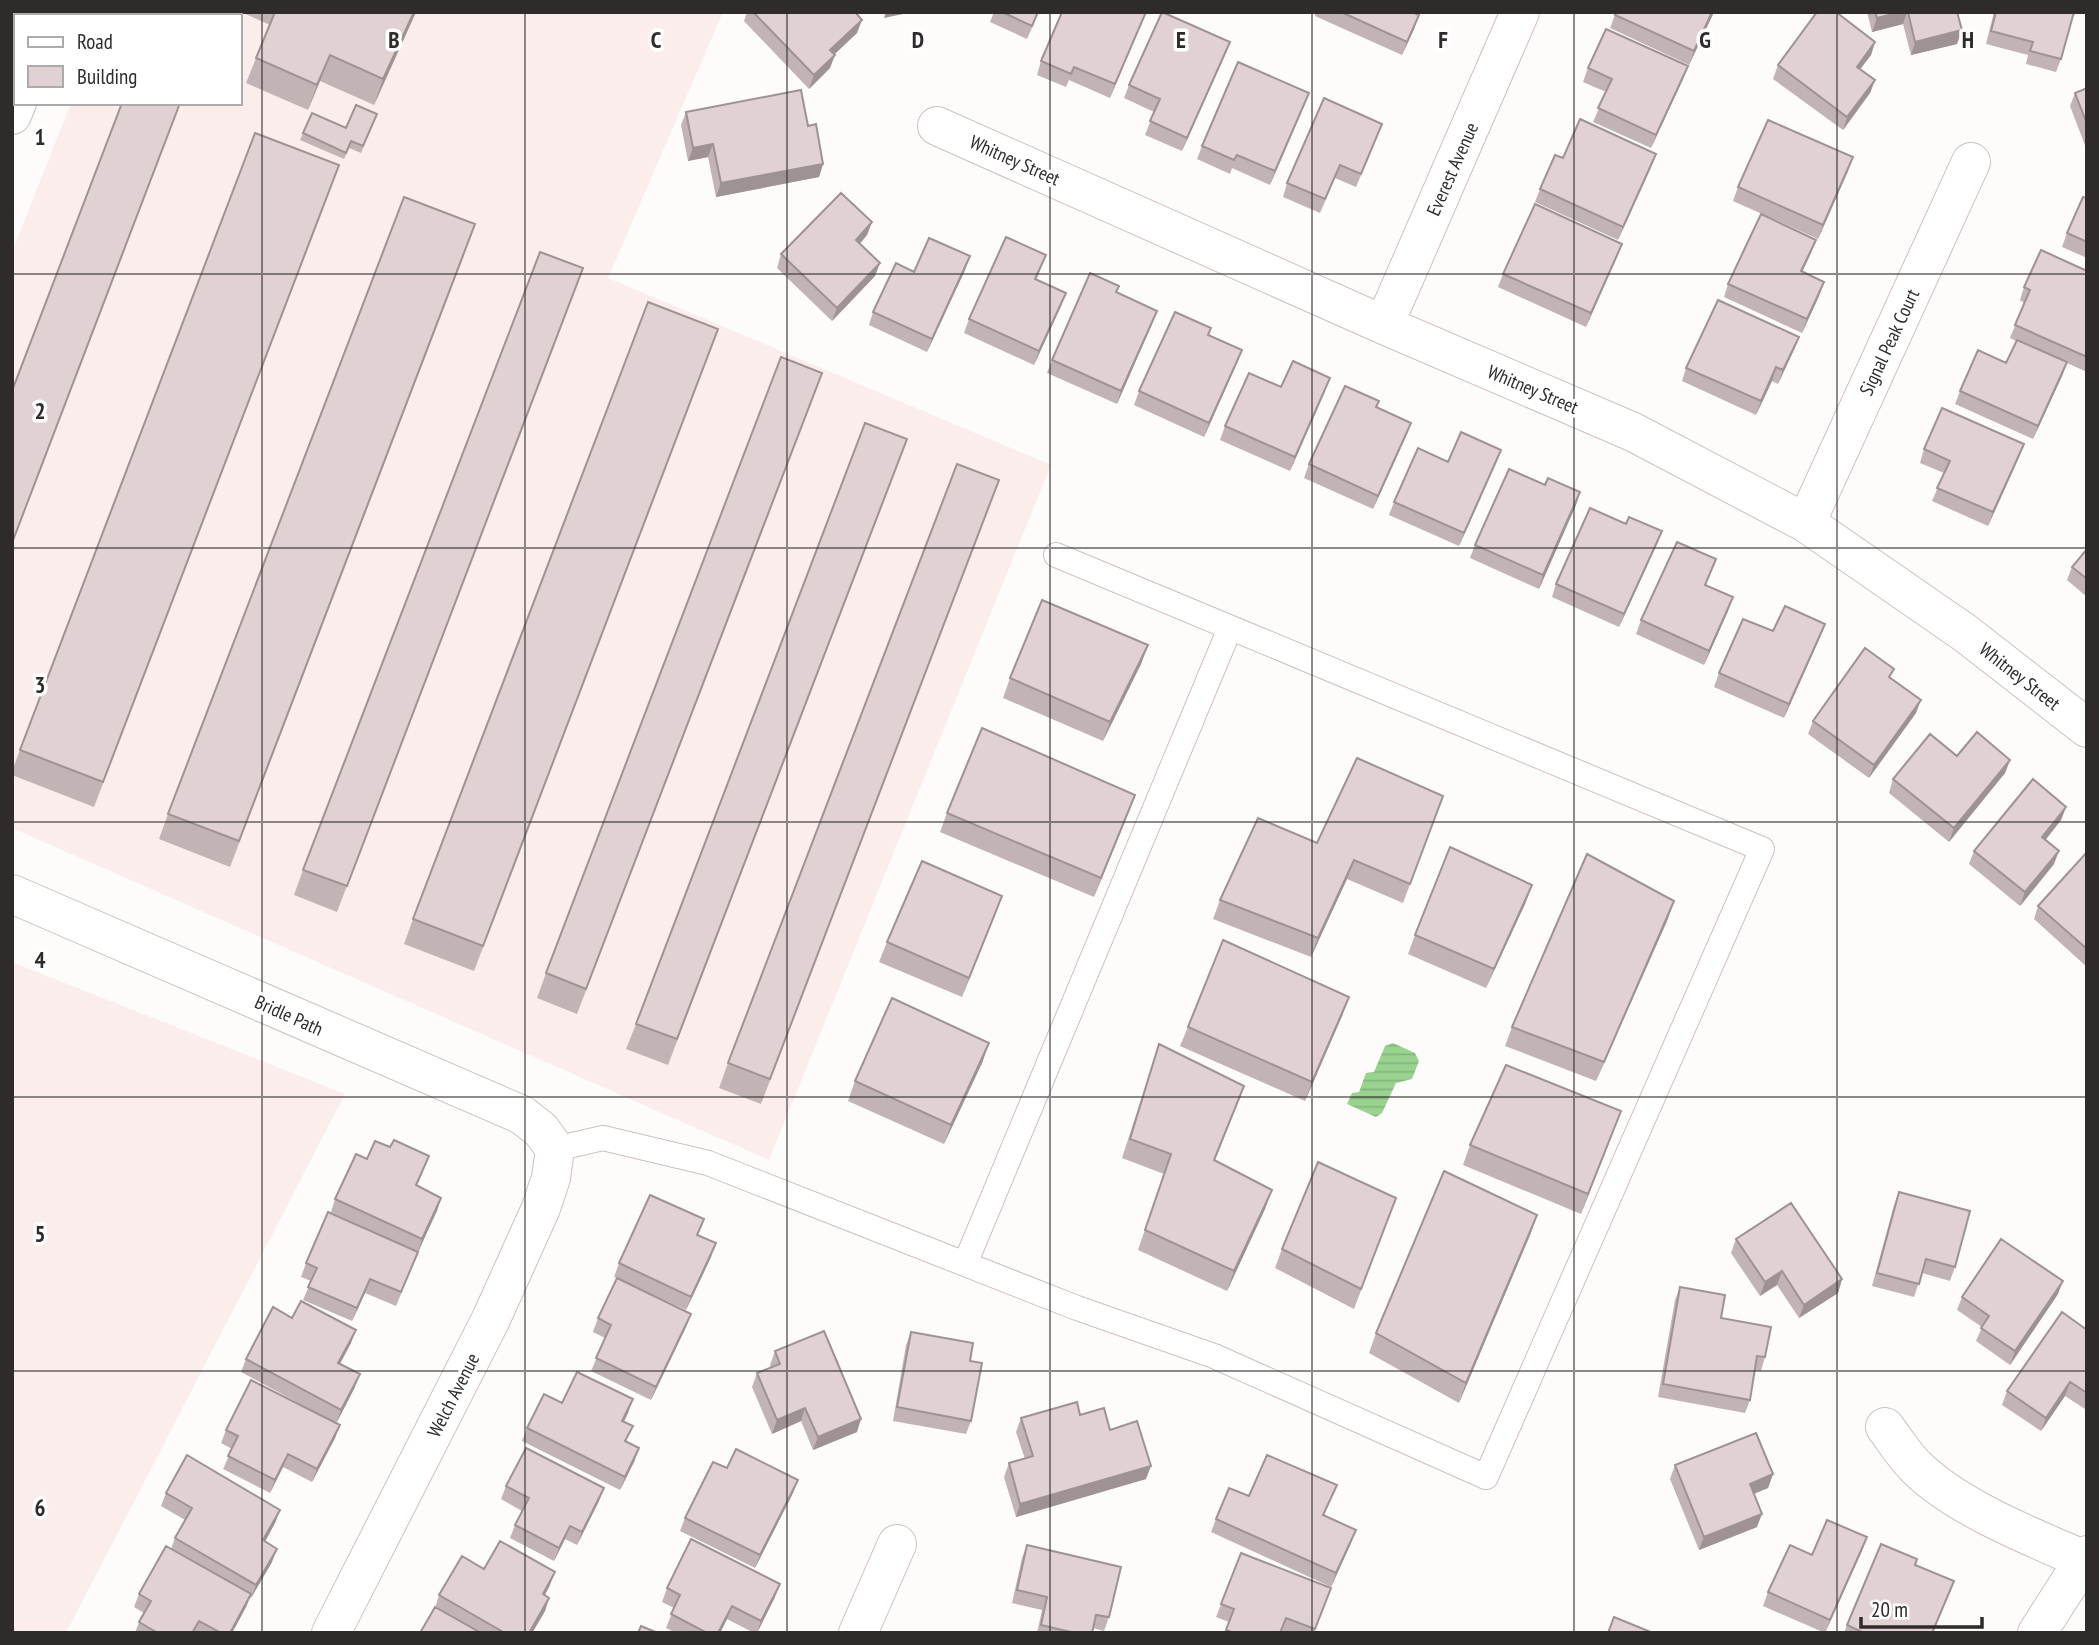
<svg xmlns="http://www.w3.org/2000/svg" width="2099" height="1645" font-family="'PT Sans Narrow',sans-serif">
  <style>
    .built { fill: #fceded }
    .water { fill: url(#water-rules) }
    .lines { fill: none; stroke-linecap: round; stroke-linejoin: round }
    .service-casing { stroke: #cfbfc0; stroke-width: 26 }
    .minor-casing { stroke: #cfbfc0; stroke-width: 40 }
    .tertiary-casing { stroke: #cfbfc0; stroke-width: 40 }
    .service { stroke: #fff; stroke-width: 24 }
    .minor { stroke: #fff; stroke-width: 38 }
    .tertiary { stroke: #fff; stroke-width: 38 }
    .wall { fill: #c2b4b5 }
    .shaded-wall { fill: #9e9293 }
    .building { fill: #e1d1d2; stroke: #9e9293; stroke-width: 2 }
    .grid { fill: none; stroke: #302b2b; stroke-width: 2; stroke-opacity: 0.55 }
    .labels { text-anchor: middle; stroke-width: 7; stroke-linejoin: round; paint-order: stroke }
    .street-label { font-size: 19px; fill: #302b2b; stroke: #fff }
    .grid-label { font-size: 23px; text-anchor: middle; font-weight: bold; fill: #302b2b; stroke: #fff; stroke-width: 7; stroke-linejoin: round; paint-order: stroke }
  </style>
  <defs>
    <pattern id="water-rules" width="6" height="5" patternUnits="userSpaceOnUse" patternTransform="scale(1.75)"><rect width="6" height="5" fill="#99d38f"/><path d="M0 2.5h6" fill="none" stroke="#84b57c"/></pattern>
  </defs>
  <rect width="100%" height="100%" fill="#fefbfb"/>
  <path class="built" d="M109,12H723L608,278L1051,465L769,1160L12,828V252L71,103H240V16H107Z
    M12,962L345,1094L66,1633H12Z"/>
  <path class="water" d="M1393,1043L1415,1053L1419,1061L1412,1079L1396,1083L1382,1113L1376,1117L1347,1104L1352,1093L1359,1092L1366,1073L1374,1072L1385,1046Z"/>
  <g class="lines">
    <defs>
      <path id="service" d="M127,12L135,16
        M199,16L200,12
        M555,1149L603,1138L708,1163L1077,1308L1214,1356L1486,1477L1762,849L1056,555
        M965,1264L1230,628"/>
      <path id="minor" d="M52,16L53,12
        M12,115L17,103
        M937,126L1384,325L1633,432L1806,523L1965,633L2087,728
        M1384,325L1520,12
        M1806,523L1971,162
        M12,894L522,1115L541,1130L555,1149L551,1178L541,1208L491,1319L331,1633
        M1885,1427C1895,1440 1904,1455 1915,1466C1955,1507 2034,1538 2087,1561
        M858,1633L897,1544"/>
      <path id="tertiary" d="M2037,1633L2087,1555"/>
    </defs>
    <use href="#service" class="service-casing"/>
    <use href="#minor" class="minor-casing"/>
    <use href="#tertiary" class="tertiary-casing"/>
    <use href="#service" class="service"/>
    <use href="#minor" class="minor"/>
    <use href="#tertiary" class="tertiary"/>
  </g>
  <path class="wall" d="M241,12H416L374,105L320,81L308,110L246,83L256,58L270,25Z
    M747,12H855L857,33L834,55L830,68L809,89L744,21Z
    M994,12H1039L1027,39L990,22Z
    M1146,12L1110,98L1069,80L1066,87L1037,75L1041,61Z
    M1316,12H1412L1414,29L1402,55L1315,16Z
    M1616,12H1714L1689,65L1610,28Z
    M1867,12H1957V44L1911,55L1903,24L1872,32Z
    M1994,12H2074L2061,59L2056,72L2026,64L2028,55L1986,44Z
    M1230,42L1182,151L1145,135L1154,112L1124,98L1129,85Z
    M1875,42L1871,55L1860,69L1875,80L1870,93L1843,130L1773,79L1778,65Z
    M1588,68L1683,79L1651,148L1593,122L1606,92L1583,82Z
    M2087,88V148H2086L2070,106L2075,93Z
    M1309,93L1270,185L1232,168L1230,174L1197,159L1202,146Z
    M686,112L808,126L823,164L819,177L716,197L708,157L688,161L681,125Z
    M377,114L361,153L349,148L344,159L300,140L303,133L346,128Z
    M255,133L330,190L94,807L12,775V771Z
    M1377,137L1356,187L1335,178L1320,213L1283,197L1287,183Z
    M1563,158L1651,167L1618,240L1535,202L1540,189Z
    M1848,171L1818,239L1733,201L1738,187Z
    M2087,198V258L2062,247L2067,233Z
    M872,222L867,235L860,244L875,276L832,321L777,268L781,254Z
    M1622,244L1586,327L1498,287L1503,274Z
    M466,250L230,867L159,839L168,814Z
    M1811,253L1802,272L1819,296L1802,333L1724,297L1728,284Z
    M1041,268L1036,280L1066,293L1061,306L1034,365L964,333L969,319Z
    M965,270L927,352L869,325L873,312L914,272Z
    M2087,271V372L2067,363L2062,376L2033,439L1955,404L1960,391L2006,363L2016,341L2010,338L2024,303L2020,300L2024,287Z
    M574,293L337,912L294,895L303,870Z
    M1152,324L1117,404L1047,373L1052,360Z
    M718,329L474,971L404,944L413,919Z
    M1208,335L1237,363L1204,437L1134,405L1139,391Z
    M1799,337L1778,384L1772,381L1756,415L1682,381L1686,368Z
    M1281,387L1325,391L1290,471L1220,440L1225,426Z
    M813,398L577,1014L537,998L546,973Z
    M1379,401L1377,408L1411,423L1406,436L1373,509L1304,478L1309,464Z
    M1924,449L2019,457L1988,526L1932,501L1944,473L1920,463Z
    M1448,462L1496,463L1459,546L1389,515L1394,502Z
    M898,464L668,1065L626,1049L636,1024Z
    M999,480L761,1104L719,1088L728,1063Z
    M1576,505L1539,589L1470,558L1475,545Z
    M1657,544L1619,627L1552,597L1556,584Z
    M2087,549V597L2067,580L2072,567Z
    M1716,559L1705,585L1728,611L1704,665L1636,634L1641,620Z
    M1773,631L1820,637L1784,718L1714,687L1719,673Z
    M1148,645L1141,664L1103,741L1003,698L1010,678Z
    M1891,678L1916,713L1869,778L1808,734L1813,721Z
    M2010,760L2005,773L1949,842L1889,793L1893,779Z
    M1135,795L1094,897L940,832L947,813Z
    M1443,796L1403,903L1347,879L1311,957L1213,919L1220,900L1317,843Z
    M2066,807L2061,820L2045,840L2054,864L2020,906L1969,864L1974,851Z
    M2087,852V967L2034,919L2038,906Z
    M1532,885L1525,904L1486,988L1408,954L1415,935Z
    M1674,901L1667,921L1596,1081L1505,1046L1512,1027Z
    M995,915L962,997L879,962L887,942Z
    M1349,997L1342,1016L1305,1101L1180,1046L1188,1027Z
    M989,1043L982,1063L944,1144L848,1101L855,1081Z
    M1159,1044L1237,1105L1215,1160L1272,1190L1265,1209L1227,1291L1138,1250L1164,1174L1122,1158Z
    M1614,1130L1581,1214L1463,1165L1470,1145Z
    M390,1147L429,1156L417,1186L441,1198L396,1306L365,1293L352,1321L303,1300L311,1281L301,1277L306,1263L385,1237L331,1212L335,1199L367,1159Z
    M1899,1192L1955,1267L1950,1281L1922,1273L1914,1297L1872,1286L1894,1205Z
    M1396,1198L1354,1309L1275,1268L1282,1249Z
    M1537,1215L1530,1235L1459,1403L1369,1353L1376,1333Z
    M698,1236L711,1257L686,1310L626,1282L691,1314L686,1327L651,1400L591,1371L605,1338L593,1332L598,1318L617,1278L614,1277L619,1263Z
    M1736,1239L1842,1279L1838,1293L1799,1318L1777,1285L1760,1296L1731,1253Z
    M1680,1287L1765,1357L1761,1371L1755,1370L1750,1400L1745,1413L1658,1397L1675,1300Z
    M2058,1294L2010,1365L1976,1341L1982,1327L1957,1310L1962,1297Z
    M292,1318L351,1343L340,1364L355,1387L336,1423L340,1425L335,1438L312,1482L283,1467L270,1493L223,1469L232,1449L221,1443L226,1430L328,1419L241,1372L246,1359Z
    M2087,1330V1407L2085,1409L2065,1396L2041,1431L2002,1405L2007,1391Z
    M911,1332L971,1421L966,1434L893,1421L906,1345Z
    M775,1351L857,1432L813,1450L801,1421L772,1434L752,1387L757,1373L771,1368L770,1365Z
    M562,1403L628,1413L624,1422L627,1442L639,1448L634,1462L620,1490L522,1441L527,1428Z
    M1080,1415L1110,1430L1146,1479L1016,1517L1004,1477L1009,1463L1025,1459L1016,1432L1021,1418Z
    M1675,1465L1773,1474L1768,1488L1754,1494L1757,1527L1699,1550L1670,1479Z
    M1337,1485L1324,1515L1351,1543L1331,1587L1211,1532L1216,1519L1249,1496Z
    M506,1486L599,1501L577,1545L565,1539L554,1561L510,1538L515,1525L522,1511L501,1499Z
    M166,1493L280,1510L275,1523L265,1542L272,1562L251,1598H250L246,1607L232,1633H135L139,1622L144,1613L134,1607L139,1594L171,1549L175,1538L185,1520L161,1506Z
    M793,1493L755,1568L680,1531L685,1518Z
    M1867,1537L1825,1633L1763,1606L1768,1592L1812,1555Z
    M1027,1545L1109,1617L1104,1631L1093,1628L1092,1633H1037L1042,1610L1012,1603L1022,1558Z
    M1241,1553L1331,1588L1314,1633H1284L1281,1631L1280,1633H1225L1229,1622L1216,1617Z
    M1915,1565L1954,1581L1933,1633H1844L1847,1625Z
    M484,1569L550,1585L545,1595L549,1598L545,1611L532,1633H420L435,1608L439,1595Z
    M667,1588L775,1597L757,1633H754L727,1619L720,1633H676L666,1628L674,1608L662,1602Z"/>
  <path class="shaded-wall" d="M414,12H416L374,105L383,79Z
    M886,12H913L884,18Z
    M1146,12L1110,98L1115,84Z
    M1712,12H1714L1689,65L1694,51Z
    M1901,12H1907L1903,24L1872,32L1877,18Z
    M1419,15L1414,29L1402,55L1407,42Z
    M862,20L857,33L825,63L830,50Z
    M1962,30L1957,44L1911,55L1915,42Z
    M1230,42L1225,55L1182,151L1187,138Z
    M1875,42L1871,55L1852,80L1857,67Z
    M330,55L320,81L308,110L317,85Z
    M835,55L830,68L809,89L814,75Z
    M1688,66L1683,79L1651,148L1656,135Z
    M1875,80L1870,93L1843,130L1847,117Z
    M1309,93L1304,106L1270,185L1275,171Z
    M713,144L708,157L688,161L693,148Z
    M1656,154L1651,167L1618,240L1623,227Z
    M1853,157L1848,171L1818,239L1823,225Z
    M823,164L819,177L716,197L721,183Z
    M872,222L867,235L851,253L856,240Z
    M1816,240L1811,253L1796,285L1801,271Z
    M1622,244L1617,257L1586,327L1591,313Z
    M970,256L965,270L927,352L932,339Z
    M880,263L875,276L832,321L837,308Z
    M1824,282L1819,296L1802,333L1807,319Z
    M1066,293L1061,306L1034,365L1039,351Z
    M1157,311L1152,324L1117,404L1121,391Z
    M1799,337L1794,350L1778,384L1783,370Z
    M1242,350L1237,363L1204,437L1209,423Z
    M2067,362L2062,376L2033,439L2038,426Z
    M1776,367L1772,381L1756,415L1761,401Z
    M1330,378L1325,391L1290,471L1295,457Z
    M1411,423L1406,436L1373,509L1378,496Z
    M2024,444L2019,457L1988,526L1993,512Z
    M1501,450L1496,463L1459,546L1464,533Z
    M1580,492L1576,505L1539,589L1543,575Z
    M1662,531L1657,544L1619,627L1624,614Z
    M1733,597L1728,611L1704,665L1709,651Z
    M1825,624L1820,637L1784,718L1789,704Z
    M1148,645L1141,664L1103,741L1110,722Z
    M1921,700L1916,713L1869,778L1874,765Z
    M2010,760L2005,773L1949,842L1954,828Z
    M1135,795L1128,814L1094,897L1101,878Z
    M2066,807L2061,820L2037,851L2042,837Z
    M2059,851L2054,864L2020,906L2025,892Z
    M1354,860L1347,879L1311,957L1318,938Z
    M1532,885L1525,904L1486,988L1494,969Z
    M1002,896L995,915L962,997L969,978Z
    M1674,901L1667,921L1596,1081L1604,1062Z
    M1349,997L1342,1016L1305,1101L1312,1082Z
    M989,1043L982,1063L944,1144L951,1125Z
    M1621,1111L1614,1130L1581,1214L1588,1194Z
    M1272,1190L1265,1209L1227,1291L1234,1271Z
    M441,1198L437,1211L418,1252L422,1239Z
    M1537,1215L1530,1235L1459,1403L1466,1383Z
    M716,1243L711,1257L686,1310L691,1297Z
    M1782,1271L1777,1285L1760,1296L1765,1282Z
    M370,1279L365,1293L352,1321L357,1308Z
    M1842,1279L1838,1293L1799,1318L1804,1305Z
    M2063,1281L2058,1294L2010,1365L2015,1351Z
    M691,1314L686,1327L651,1400L656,1387Z
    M356,1330L351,1343L333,1376L338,1363Z
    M360,1374L355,1387L336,1424L341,1410Z
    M2070,1382L2065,1396L2041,1431L2046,1418Z
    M633,1399L628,1413L617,1434L622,1421Z
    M805,1408L801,1421L772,1434L777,1420Z
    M861,1419L857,1432L813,1450L818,1437Z
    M340,1425L335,1438L312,1482L317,1469Z
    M639,1448L634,1462L620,1490L625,1477Z
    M288,1454L283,1467L270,1493L275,1480Z
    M1151,1466L1146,1479L1016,1517L1020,1504Z
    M1773,1474L1768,1488L1745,1497L1750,1484Z
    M798,1480L793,1493L755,1568L760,1555Z
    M604,1488L599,1501L577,1545L582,1532Z
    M280,1510L275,1523L258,1554L263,1540Z
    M1762,1514L1757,1527L1699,1550L1704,1537Z
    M570,1526L565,1539L554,1561L559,1548Z
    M1356,1530L1351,1543L1331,1587L1336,1573Z
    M1867,1537L1862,1551L1825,1633L1830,1620Z
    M277,1549L272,1562L251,1598L256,1585Z
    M555,1572L550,1585L538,1607L543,1594Z
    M780,1584L775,1597L757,1633L761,1621Z
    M251,1594L246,1607L232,1633H230Z
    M549,1598L545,1611L532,1633H529Z
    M732,1606L727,1619L720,1633H718Z"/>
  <path class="building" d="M275,12H414L383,79L330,55L317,85L256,58Z
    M753,12H855L862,20L830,50L835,55L814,75Z
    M1002,12H1038L1032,26Z
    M1062,12H1146L1115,84L1074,67L1071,74L1041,61Z
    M1162,12L1230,42L1187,138L1150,121L1160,99L1129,85Z
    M1341,12H1412L1419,15L1407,42Z
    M1616,12H1712L1694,51L1615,15Z
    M1817,12H1836L1875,42L1857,67L1875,80L1847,117L1778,65Z
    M1875,12H1901L1877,18Z
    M1908,12H1957L1962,30L1915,42Z
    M1996,12H2074L2061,59L2030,51L2033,42L1991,31Z
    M1606,29L1688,66L1656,135L1598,108L1612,79L1588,68Z
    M1238,62L1309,93L1275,171L1237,155L1234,160L1202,146Z
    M2087,88V124L2075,93Z
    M801,90L808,126L816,124L823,164L721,183L713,144L693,148L686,112Z
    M1324,98L1382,124L1361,174L1340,165L1325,199L1287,183Z
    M122,103H180L12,543V391Z
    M356,105L377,114L363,146L351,141L346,153L303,133L312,113L346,128Z
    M1580,119L1656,154L1623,227L1540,189L1555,155L1563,158Z
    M1768,120L1853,157L1823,225L1738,187Z
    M255,133L339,165L103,782L20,750Z
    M841,193L872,222L856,240L880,263L837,308L781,254Z
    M404,197L475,224L239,841L168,814Z
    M2083,197L2087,198V242L2067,233Z
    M1535,204L1622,244L1591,313L1503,274Z
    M1761,214L1816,240L1801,271L1824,282L1807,319L1728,284Z
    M1006,237L1046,255L1035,279L1066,293L1039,351L969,319Z
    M929,238L970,256L932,339L873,312L896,263L914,272Z
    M2041,250L2087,271V357L2015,325L2030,290L2024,287Z
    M540,252L583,268L347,886L303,870Z
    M1090,273L1119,286L1116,292L1157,311L1121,391L1052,360Z
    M1718,300L1799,337L1783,370L1776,367L1761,401L1686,368Z
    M648,302L718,329L483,946L413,919Z
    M1175,312L1211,328L1208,335L1242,350L1209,423L1139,391Z
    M2017,340L2067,362L2038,426L1960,391L1978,350L2006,363Z
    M781,357L822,373L586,989L546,973Z
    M1293,361L1330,378L1295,457L1225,426L1249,373L1281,387Z
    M1345,386L1379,401L1376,407L1411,423L1378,496L1309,464Z
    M1942,408L2024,444L1993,512L1937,488L1950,461L1924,449Z
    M865,423L907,439L677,1039L636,1024Z
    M1461,432L1501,450L1464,533L1394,502L1418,448L1448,462Z
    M957,464L999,480L770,1079L728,1063Z
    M1509,469L1545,485L1548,478L1580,492L1543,575L1475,545Z
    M1590,508L1626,524L1629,517L1662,531L1624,614L1556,584Z
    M1677,542L1716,559L1705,585L1733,597L1709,651L1641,620Z
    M2087,549V579L2072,567Z
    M1042,600L1148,645L1110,722L1010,678Z
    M1785,606L1825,624L1789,704L1719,673L1743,619L1773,631Z
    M1865,648L1894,669L1889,677L1921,700L1874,765L1813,721Z
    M982,728L1135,795L1101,878L947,813Z
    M1977,732L2010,760L1954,828L1893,779L1930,734L1957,756Z
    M1357,758L1443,796L1410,884L1354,860L1318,938L1220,900L1258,818L1317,843Z
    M2033,779L2066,807L2042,837L2059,851L2025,892L1974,851Z
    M1450,847L1532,885L1494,969L1415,935Z
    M2087,852V949L2038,906Z
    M1587,854L1674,901L1604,1062L1512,1027Z
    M922,861L1002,896L969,978L887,942Z
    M1223,940L1349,997L1312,1082L1188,1027Z
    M892,998L989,1043L951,1125L855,1081Z
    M1159,1044L1244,1086L1214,1160L1272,1190L1234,1271L1145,1230L1171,1154L1130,1139Z
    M1506,1065L1621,1111L1588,1194L1470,1145Z
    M394,1140L429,1156L416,1185L441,1198L422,1239L335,1199L356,1154L367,1159L375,1141L390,1147Z
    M1318,1162L1396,1198L1361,1289L1282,1249Z
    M1444,1171L1537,1215L1466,1383L1376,1333Z
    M1899,1192L1970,1211L1955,1267L1926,1259L1919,1284L1877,1273Z
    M650,1195L704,1219L697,1235L716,1243L691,1297L619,1263Z
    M1791,1203L1842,1279L1804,1305L1782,1271L1765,1282L1736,1239Z
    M328,1212L418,1252L401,1292L370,1279L357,1308L308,1287L317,1268L306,1263Z
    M2001,1239L2063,1281L2015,1351L1981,1328L1989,1316L1962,1297Z
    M617,1278L691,1314L656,1387L596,1358L611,1325L598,1318Z
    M1680,1287L1725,1295L1721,1318L1771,1327L1765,1357L1757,1356L1750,1400L1663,1384Z
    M301,1301L356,1330L338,1363L360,1374L341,1410L246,1359L273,1307L292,1318Z
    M2062,1312L2087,1330V1393L2070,1382L2046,1418L2007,1391Z
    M824,1331L861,1419L818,1437L805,1408L777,1420L757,1373L780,1364L775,1351Z
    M911,1332L973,1343L970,1361L982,1363L971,1421L897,1407Z
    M577,1372L633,1399L622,1421L633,1426L625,1441L639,1448L625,1477L527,1428L544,1394L562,1403Z
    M251,1380L340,1425L317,1469L288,1454L275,1480L228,1456L238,1436L226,1430Z
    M1077,1402L1080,1415L1104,1408L1110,1430L1137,1421L1151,1466L1020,1504L1009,1463L1033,1456L1021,1418Z
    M1756,1433L1773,1474L1750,1484L1762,1514L1704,1537L1675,1465Z
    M526,1448L604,1488L582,1532L570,1526L559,1548L515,1525L529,1498L506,1486Z
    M736,1449L798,1480L760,1555L685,1518L713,1462L727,1468Z
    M187,1455L280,1510L263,1540L277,1549L256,1585L175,1538L192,1508L166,1493Z
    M1267,1455L1337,1485L1323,1515L1356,1530L1336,1573L1216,1519L1229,1488L1249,1496Z
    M1827,1520L1867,1537L1830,1620L1768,1592L1790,1545L1812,1555Z
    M691,1539L780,1584L761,1621L732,1606L718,1633H707L671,1614L680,1595L667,1588Z
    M500,1541L555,1572L543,1594L549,1598L529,1633H505L439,1595L462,1556L484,1569Z
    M1881,1544L1917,1559L1915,1565L1954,1581L1932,1633H1864L1847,1625Z
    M1027,1545L1121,1567L1109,1617L1096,1615L1092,1633H1075L1041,1625L1047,1597L1017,1590Z
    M166,1546L251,1594L230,1633H221L199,1621L192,1633H158L139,1622L151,1601L139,1594Z
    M1241,1553L1331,1588L1315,1629L1286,1618L1280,1633H1234L1226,1630L1234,1609L1221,1604Z
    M435,1607L481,1633H420Z
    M1614,1617L1653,1633H1608Z
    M641,1626L658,1633H638Z"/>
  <path class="grid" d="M262,12V1633M525,12V1633M787,12V1633M1050,12V1633M1312,12V1633M1574,12V1633M1837,12V1633M12,274H2087M12,548H2087M12,822H2087M12,1097H2087M12,1371H2087"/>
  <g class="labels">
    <g class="street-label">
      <text transform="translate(1015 160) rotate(24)" y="7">Whitney Street</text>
      <text transform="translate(1452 169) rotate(-66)" y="7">Everest Avenue</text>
      <text transform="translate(1889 342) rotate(-65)" y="7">Signal Peak Court</text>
      <text transform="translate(1533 389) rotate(23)" y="7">Whitney Street</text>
      <text transform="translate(2020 676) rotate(38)" y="7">Whitney Street</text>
      <text transform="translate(289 1015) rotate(24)" y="7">Bridle Path</text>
      <text transform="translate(453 1395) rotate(-63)" y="7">Welch Avenue</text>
    </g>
  </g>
  <g class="grid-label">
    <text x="394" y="48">B</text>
    <text x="656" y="48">C</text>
    <text x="918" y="48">D</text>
    <text x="1181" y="48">E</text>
    <text x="1443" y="48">F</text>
    <text x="1705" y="48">G</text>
    <text x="1968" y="48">H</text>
    <text x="40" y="145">1</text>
    <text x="40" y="419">2</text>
    <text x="40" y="693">3</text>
    <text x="40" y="968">4</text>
    <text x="40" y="1242">5</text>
    <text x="40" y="1516">6</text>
  </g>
  <rect width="2099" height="1645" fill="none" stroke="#302b2b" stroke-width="28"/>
  <rect x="14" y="14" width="228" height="91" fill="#ffffff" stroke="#acaaaa" stroke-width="2"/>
  <rect x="28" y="37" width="35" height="10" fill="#ffffff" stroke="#acaaaa" stroke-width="2"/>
  <text x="77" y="49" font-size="21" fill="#302b2b">Road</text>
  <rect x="28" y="66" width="35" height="21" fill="#e1d1d2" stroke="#acaaaa" stroke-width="2"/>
  <text x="77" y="84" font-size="21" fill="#302b2b">Building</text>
  <path d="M1861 1617v10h121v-10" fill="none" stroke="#302b2b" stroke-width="3.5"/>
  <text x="1871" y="1617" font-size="21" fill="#302b2b" stroke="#ffffff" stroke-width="5" paint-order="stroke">20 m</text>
</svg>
